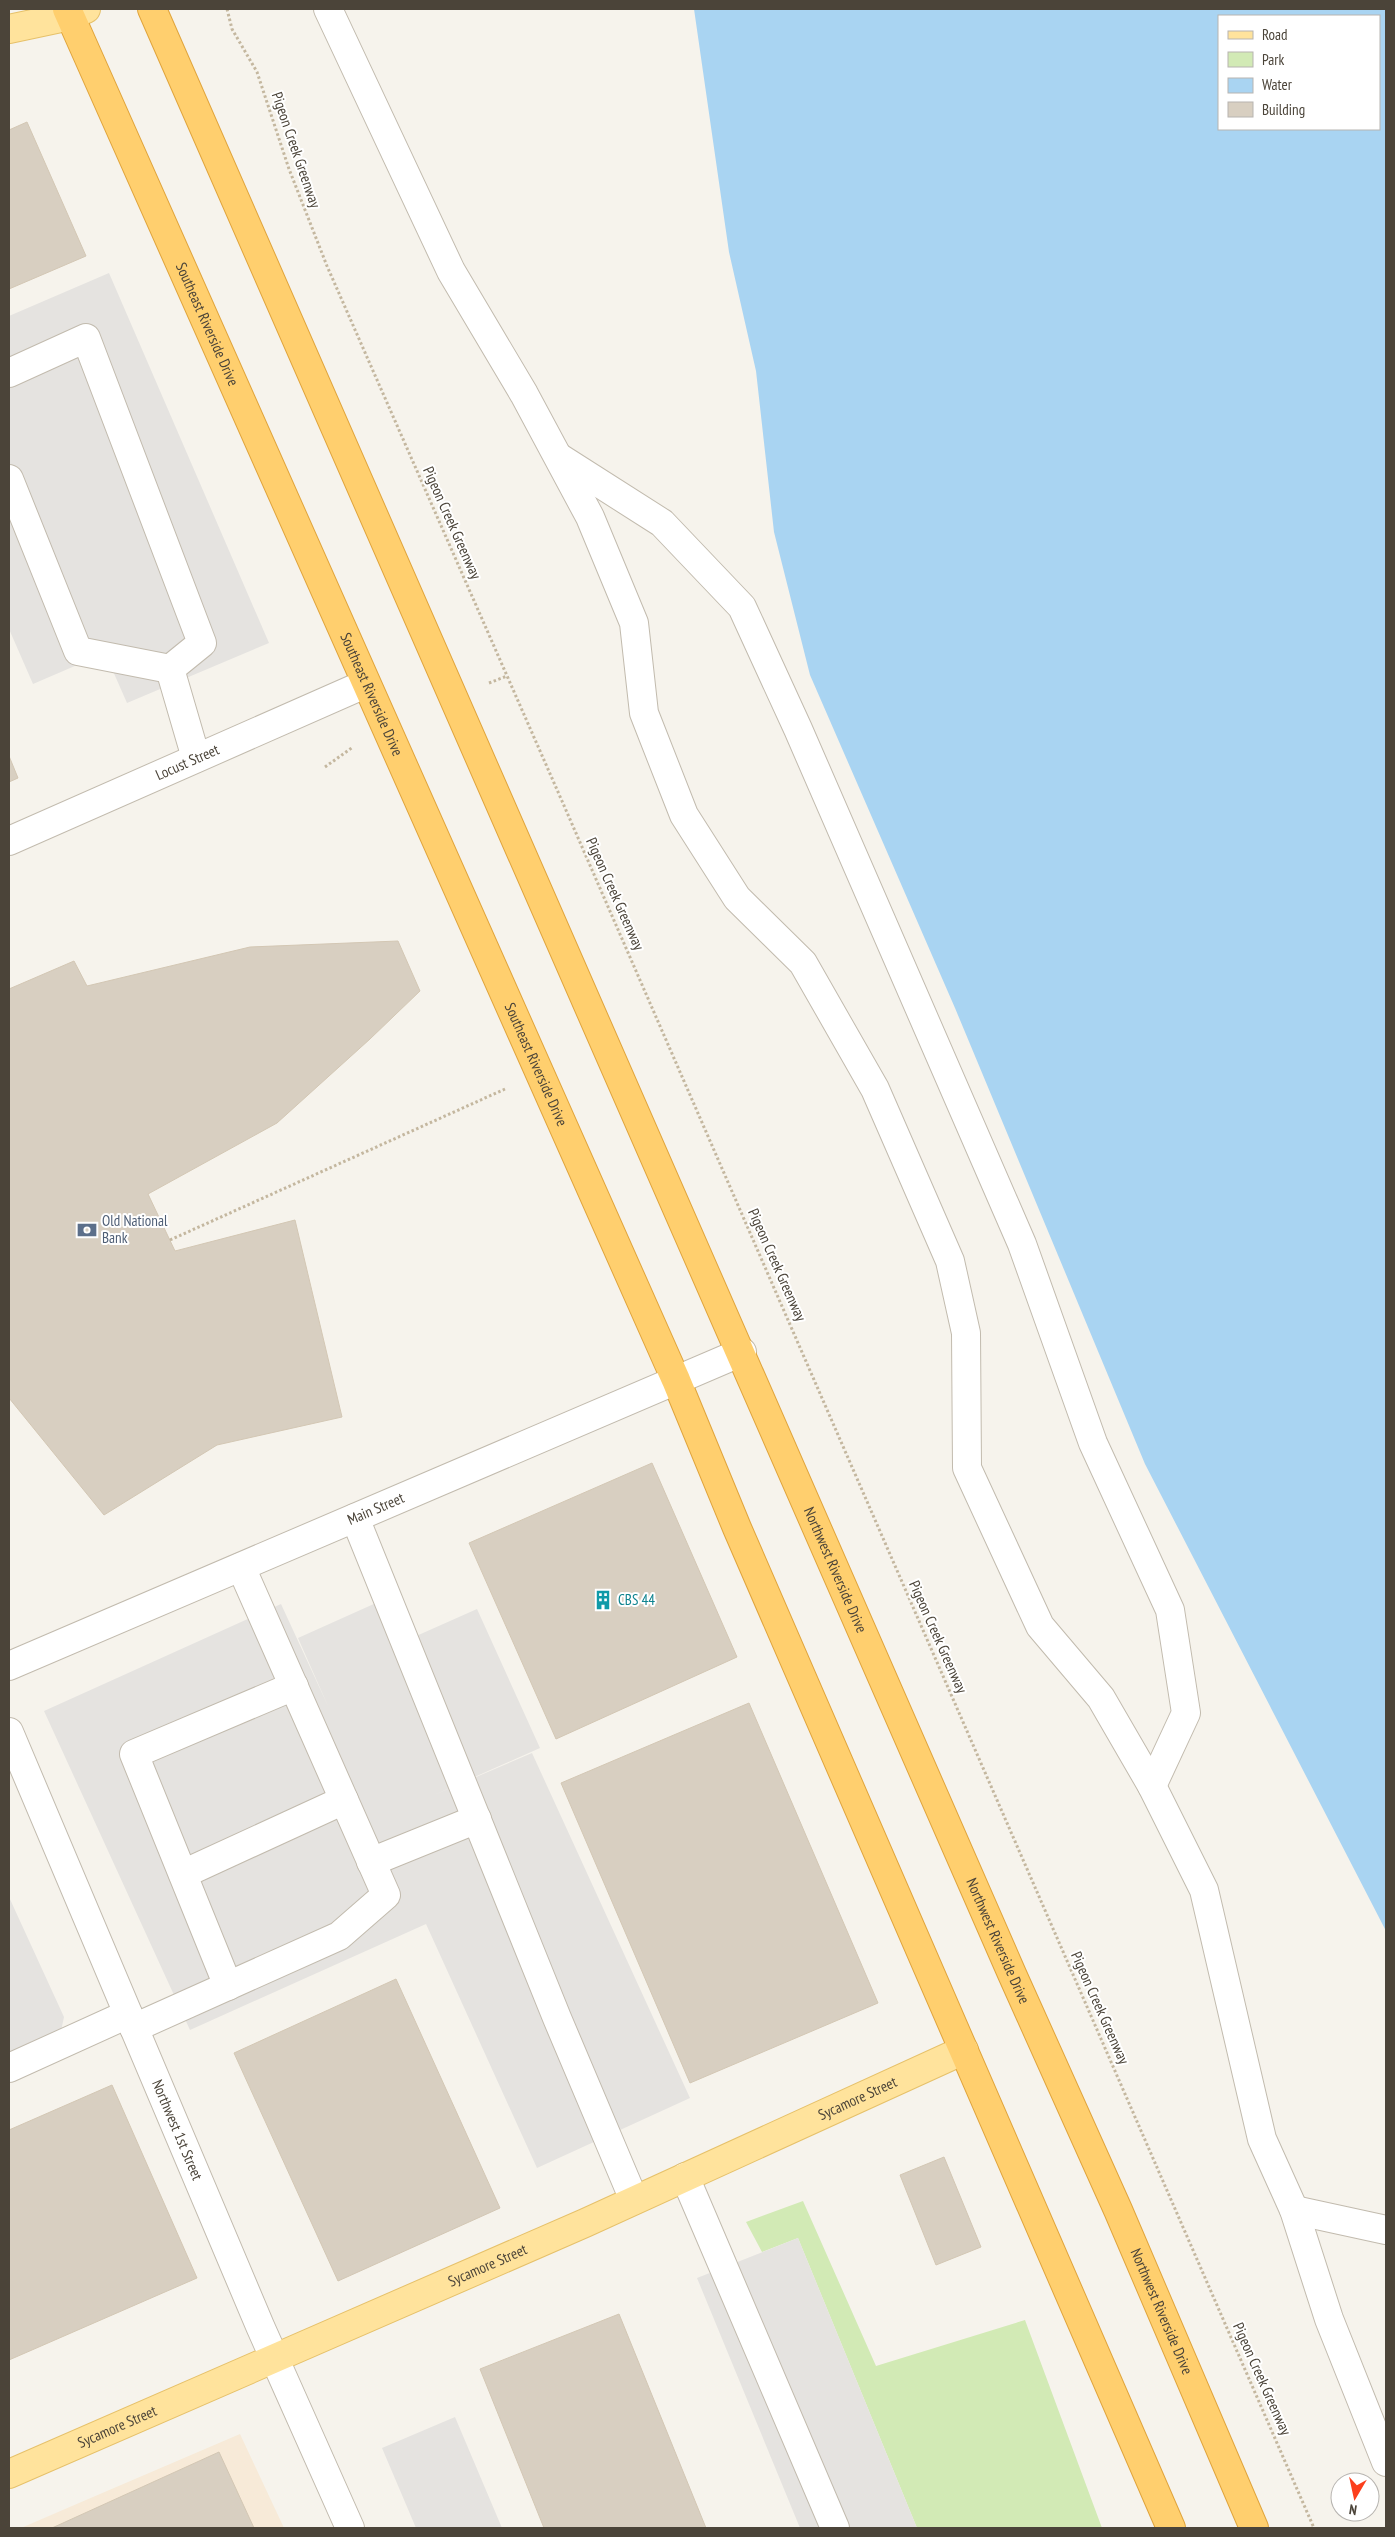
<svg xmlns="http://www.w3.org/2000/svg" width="1395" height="2537" font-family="'PT Sans Narrow',sans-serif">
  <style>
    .commercial { fill: #f7ead8 }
    .green { fill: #d2eab5 }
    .parking { fill: #e5e3e0 }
    .water { fill: #a9d4f2; fill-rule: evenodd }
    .building { fill: #d8cfc1; stroke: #d3c7b4 }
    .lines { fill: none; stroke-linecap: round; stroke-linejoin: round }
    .minor-casing { stroke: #c2bbae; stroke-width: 30 }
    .major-casing { stroke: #e6c16a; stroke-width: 30 }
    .highway-casing { stroke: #e0a43c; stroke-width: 30 }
    .path { stroke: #c4b79f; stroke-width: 3; stroke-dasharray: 2.5 2.5; stroke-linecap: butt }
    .minor { stroke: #fff; stroke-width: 28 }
    .major { stroke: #ffe39c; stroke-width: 28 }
    .highway { stroke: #ffcf6e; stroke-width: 28 }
    .labels { text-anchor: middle; stroke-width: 4; stroke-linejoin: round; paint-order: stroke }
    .street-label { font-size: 15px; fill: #4b4439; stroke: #fff }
    .service-label { font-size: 15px; fill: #4e5e75; stroke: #fff; text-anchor: start }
    .culture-label { font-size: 15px; fill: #0d838f; stroke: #fff; text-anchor: start }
  </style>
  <rect width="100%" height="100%" fill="#f6f3ec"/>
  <path class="commercial" d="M240,2434L284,2528H21L79,2503Z"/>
  <path class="green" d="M803,2201L876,2366L1025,2320L1102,2528H917L798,2238L762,2252L746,2222Z"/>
  <path class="parking" d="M109,273L269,643L127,703L105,653L33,684L9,629V316Z
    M376,1603L396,1645L477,1609L540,1748L434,1795L532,1753L690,2098L537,2168L426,1924L190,2030L44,1711L281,1604L328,1706L298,1638Z
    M9,1897L64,2017L61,2031L9,2052Z
    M798,2238L917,2528H800L697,2278Z
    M455,2417L502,2528H416L382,2448Z"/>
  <path class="water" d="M694,9H1386V1931L1145,1464L955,1008L810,675L774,532L756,371L729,252ZM1219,16H1379V129H1219Z"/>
  <path class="building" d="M27,122L86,256L9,289V130Z
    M9,756L18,778L9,782Z
    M398,941L420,991L370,1039L277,1123L148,1194L175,1251L295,1220L342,1417L217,1445L104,1515L9,1398V989L74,961L87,986L250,947Z
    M652,1463L737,1657L556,1739L469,1543Z
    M749,1703L878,2003L690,2083L561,1783Z
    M396,1979L500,2208L338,2281L234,2053Z
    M112,2085L197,2278L9,2360V2130Z
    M944,2157L981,2247L936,2265L900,2175Z
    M619,2314L706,2528H544L480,2369Z
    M219,2452L254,2528H52Z"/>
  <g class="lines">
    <defs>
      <g id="minor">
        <path d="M328,9L451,271L524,394L590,517L634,623L644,713L684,815L737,898L803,963L875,1089L950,1261L966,1333L967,1468L1040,1626L1101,1698L1152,1786L1204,1890L1262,2139L1294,2210L1329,2319L1386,2462"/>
        <path d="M9,373L86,338L202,643L170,669L196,758"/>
        <path d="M560,458L662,523L742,607L798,729L1022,1244L1093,1443L1170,1610L1186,1713L1152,1786"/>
        <path d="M9,479L78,651L170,669"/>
        <path id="s1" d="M9,841L365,684"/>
        <path d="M355,1518L557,2018L634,2200"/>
        <path id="s2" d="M9,1666L742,1352"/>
        <path id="s3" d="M9,1732L260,2326L350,2528"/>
        <path d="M371,1862L477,1819"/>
        <path d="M183,1874L344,1800"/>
        <path d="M228,1986L134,1754L294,1686"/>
        <path d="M134,2028L339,1936L386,1895L241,1567"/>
        <path d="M9,2068L128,2014"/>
        <path d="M685,2177L835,2528"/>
        <path d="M1294,2210L1386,2230"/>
      </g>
      <g id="major">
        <path d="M9,29L70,16L86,9"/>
        <path id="s4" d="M9,2474L585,2223L964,2050"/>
      </g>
      <g id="highway">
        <path id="s5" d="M67,9L676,1380L737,1528L1171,2528"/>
        <path id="s6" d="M152,9L1012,1974L1118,2210L1254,2528"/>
      </g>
    </defs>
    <use href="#minor" class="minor-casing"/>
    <use href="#major" class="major-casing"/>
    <use href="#highway" class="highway-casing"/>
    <path class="path" d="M227,9L232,29L257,72L289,169L327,266L562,801L1314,2528
      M489,683L507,676
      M325,767L353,747
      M170,1240L505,1089"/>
    <use href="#minor" class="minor"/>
    <use href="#major" class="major"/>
    <use href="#highway" class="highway"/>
  </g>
  <defs>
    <symbol id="bank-bare" viewBox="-9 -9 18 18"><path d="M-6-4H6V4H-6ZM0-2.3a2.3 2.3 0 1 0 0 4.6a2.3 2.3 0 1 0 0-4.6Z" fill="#5c6f8a" stroke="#fff" stroke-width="2.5" paint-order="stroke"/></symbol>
    <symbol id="building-bare" viewBox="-9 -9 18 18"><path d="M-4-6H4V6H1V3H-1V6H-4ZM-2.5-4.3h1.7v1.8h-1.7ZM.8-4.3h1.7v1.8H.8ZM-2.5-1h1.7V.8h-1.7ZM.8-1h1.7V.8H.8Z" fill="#0f9aa8" stroke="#fff" stroke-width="2.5" paint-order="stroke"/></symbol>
  </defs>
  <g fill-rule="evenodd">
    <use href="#bank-bare" x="73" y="1216" width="28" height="28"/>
    <use href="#building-bare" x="589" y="1586" width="28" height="28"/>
  </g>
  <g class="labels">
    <g class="street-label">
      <text transform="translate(296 150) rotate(71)" y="5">Pigeon Creek Greenway</text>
      <text dy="5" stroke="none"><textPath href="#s5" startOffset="345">Southeast Riverside Drive</textPath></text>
      <text transform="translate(452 523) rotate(66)" y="5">Pigeon Creek Greenway</text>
      <text dy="5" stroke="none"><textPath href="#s5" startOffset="750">Southeast Riverside Drive</textPath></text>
      <text dy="5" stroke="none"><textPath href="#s1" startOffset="195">Locust Street</textPath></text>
      <text transform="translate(615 894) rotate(66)" y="5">Pigeon Creek Greenway</text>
      <text dy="5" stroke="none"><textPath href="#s5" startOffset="1155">Southeast Riverside Drive</textPath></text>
      <text transform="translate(777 1265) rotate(66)" y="5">Pigeon Creek Greenway</text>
      <text dy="5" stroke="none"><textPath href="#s2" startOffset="399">Main Street</textPath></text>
      <text dy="5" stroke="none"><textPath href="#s6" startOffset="1704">Northwest Riverside Drive</textPath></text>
      <text transform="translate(938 1637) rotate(66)" y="5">Pigeon Creek Greenway</text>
      <text dy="5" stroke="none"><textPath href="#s6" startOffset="2109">Northwest Riverside Drive</textPath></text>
      <text transform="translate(1100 2008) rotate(66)" y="5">Pigeon Creek Greenway</text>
      <text dy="5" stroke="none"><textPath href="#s4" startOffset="928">Sycamore Street</textPath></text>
      <text dy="5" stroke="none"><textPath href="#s3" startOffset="432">Northwest 1st Street</textPath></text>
      <text dy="5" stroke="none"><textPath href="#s4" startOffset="522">Sycamore Street</textPath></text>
      <text dy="5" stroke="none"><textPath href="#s6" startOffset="2514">Northwest Riverside Drive</textPath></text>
      <text transform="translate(1262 2379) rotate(66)" y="5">Pigeon Creek Greenway</text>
      <text dy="5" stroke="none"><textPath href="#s4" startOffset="118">Sycamore Street</textPath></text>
    </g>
    <g class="service-label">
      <text x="102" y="1226">Old National<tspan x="102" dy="17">Bank</tspan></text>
    </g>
    <g class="culture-label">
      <text x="618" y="1605">CBS 44</text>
    </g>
  </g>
  <rect width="1395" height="2537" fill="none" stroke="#4b4439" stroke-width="20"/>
  <rect x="1218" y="15" width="162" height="115" fill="#ffffff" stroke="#b7b4b0"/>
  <rect x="1228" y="31" width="25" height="8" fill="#ffe39c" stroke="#b7b4b0"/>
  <text x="1262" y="40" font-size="15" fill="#4b4439">Road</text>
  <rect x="1228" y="52" width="25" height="15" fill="#d2eab5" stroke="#b7b4b0"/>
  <text x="1262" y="65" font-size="15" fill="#4b4439">Park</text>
  <rect x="1228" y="78" width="25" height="15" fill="#a9d4f2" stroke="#b7b4b0"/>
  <text x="1262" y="90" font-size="15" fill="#4b4439">Water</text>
  <rect x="1228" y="102" width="25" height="15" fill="#d8cfc1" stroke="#b7b4b0"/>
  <text x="1262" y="115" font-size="15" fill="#4b4439">Building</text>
  <g transform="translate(1355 2497) rotate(189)"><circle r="24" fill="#ffffff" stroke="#b7b4b0"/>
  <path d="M0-4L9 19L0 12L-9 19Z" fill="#fc3f1d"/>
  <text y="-8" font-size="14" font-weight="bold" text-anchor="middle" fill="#4b4439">N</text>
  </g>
</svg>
